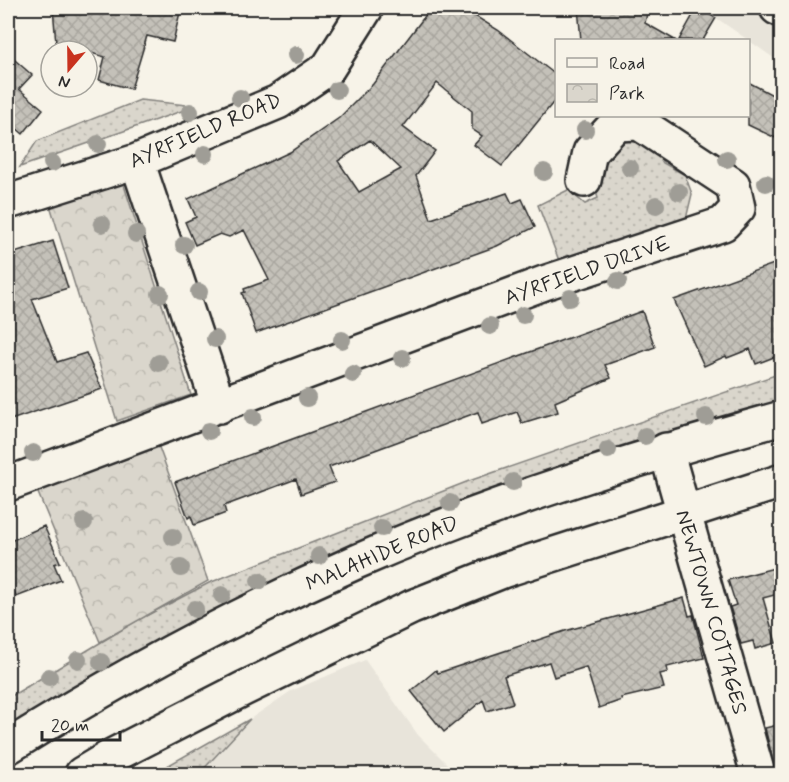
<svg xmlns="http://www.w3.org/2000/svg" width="789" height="782" font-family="Mynerve,sans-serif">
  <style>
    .built { fill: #e8e4da }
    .grass { fill: url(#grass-dots); stroke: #82807c; stroke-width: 1.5 }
    .park { fill: url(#park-crowns); stroke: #82807c; stroke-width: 1.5 }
    .building { fill: url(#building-cross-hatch); stroke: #2b2b2b; stroke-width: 1.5; fill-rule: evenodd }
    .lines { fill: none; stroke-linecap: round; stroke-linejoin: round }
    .minor-casing { stroke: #2b2b2b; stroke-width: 38 }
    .major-casing { stroke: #2b2b2b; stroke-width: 38 }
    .minor { stroke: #f7f3e8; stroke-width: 33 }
    .major { stroke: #f7f3e8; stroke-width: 33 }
    .tree { fill: #9f9d96 }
    .labels { text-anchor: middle; stroke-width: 5; stroke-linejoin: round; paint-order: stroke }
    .street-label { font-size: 21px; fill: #2b2b2b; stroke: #f7f3e8 }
  </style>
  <defs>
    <pattern id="grass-dots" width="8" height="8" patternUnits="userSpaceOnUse" patternTransform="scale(1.5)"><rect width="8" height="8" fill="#dad6cc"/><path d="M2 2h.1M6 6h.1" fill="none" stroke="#bbb8af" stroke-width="1.8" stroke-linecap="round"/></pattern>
    <pattern id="park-crowns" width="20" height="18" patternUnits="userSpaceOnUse" patternTransform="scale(1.5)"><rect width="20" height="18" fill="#dad6cc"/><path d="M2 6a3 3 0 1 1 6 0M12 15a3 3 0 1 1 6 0" fill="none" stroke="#bbb8af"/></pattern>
    <pattern id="building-cross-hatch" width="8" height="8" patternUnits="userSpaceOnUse" patternTransform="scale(1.5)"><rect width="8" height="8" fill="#c4c1b9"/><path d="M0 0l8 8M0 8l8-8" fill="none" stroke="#a9a69f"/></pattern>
  </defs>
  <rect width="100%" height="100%" fill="#f7f3e8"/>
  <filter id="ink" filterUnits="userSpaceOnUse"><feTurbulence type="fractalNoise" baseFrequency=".0167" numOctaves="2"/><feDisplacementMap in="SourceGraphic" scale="12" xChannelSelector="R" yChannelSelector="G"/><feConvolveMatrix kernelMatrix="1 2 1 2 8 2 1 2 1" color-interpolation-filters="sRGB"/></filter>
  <g filter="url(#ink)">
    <path class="built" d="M702,8H781V63Z
      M365,660L418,735L457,774H199L250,719L291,691Z"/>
    <path class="grass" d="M140,100L196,106L20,167L37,141Z
      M634,140L652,145L663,163L685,175L692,194L686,219L561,266L538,205L568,190L585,204L598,198L591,177C600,157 612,143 634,140Z
      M781,373V417L471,515L8,746V698L138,620L209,583L469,481Z
      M250,719L199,774H153Z"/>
    <path class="park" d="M123,182L191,395L117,421L49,202Z
      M153,431L208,581L100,642L31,476Z"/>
    <path class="building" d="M53,8H181L173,42L147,36L131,89L99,80L105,57L56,43Z
      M431,8H462L498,30L556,75V99L502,166L474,145L482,136L472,129V111L437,83L403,127L435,151L416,176L431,219L507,193L512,203L522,199L535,227L497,246L256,333L242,293L245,292L244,289L269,280L244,230L229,237L220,234L195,245L185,222L196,217L188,199L290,152L339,118L373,84ZM370,140L401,169L359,192L338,161Z
      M578,8H648L645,23L675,40H581Z
      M697,8L716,18L703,40H679Z
      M8,54L32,75L19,89L43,109L23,134L8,121Z
      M748,82L782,100V141L748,125Z
      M53,241L68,288L32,299L57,362L86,353L102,389L8,421V255Z
      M782,261V354L756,364L750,349L727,358L726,356L704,366L674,300Z
      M642,311L655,347L605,365L611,378L555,402L558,412L522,423L517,412L482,424L478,412L329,467L335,482L301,494L296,479L224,506L226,513L194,525L191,516L188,518L175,482Z
      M44,526L60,562L54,564L61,580L16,597L8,576V542Z
      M782,566V593L763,598L776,643L755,649L753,641L741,644L730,607L736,605L728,580Z
      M684,598L689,616L693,615L704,658L667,667L668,672L660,674L664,688L621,698L622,700L599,708L586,667L554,677L549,662L504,676L513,703L487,711L483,700L444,732L411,691L436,670L438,673L565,631Z
      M782,724V774H776L765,728Z"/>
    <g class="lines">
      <defs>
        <path id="minor" d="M777,8L782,10
          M137,161L219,406
          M8,202L137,161L278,102L328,68L366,8
          M666,450L758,774
          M8,484L544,283L723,224L738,208L733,185L639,123L616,124L590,152L584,180"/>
        <path id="major" d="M8,747C120,677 235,615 356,562C493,502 638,458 782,418
          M82,774L112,756L243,689L412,607L505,570L782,481"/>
      </defs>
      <use href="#minor" class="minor-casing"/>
      <use href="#major" class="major-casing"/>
      <use href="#minor" class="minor"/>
      <use href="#major" class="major"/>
    </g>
    <g class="tree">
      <circle cx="296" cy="55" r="9"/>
      <circle cx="337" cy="90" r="9"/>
      <circle cx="240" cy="98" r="9"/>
      <circle cx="190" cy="112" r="9"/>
      <circle cx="585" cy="130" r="9"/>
      <circle cx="98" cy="144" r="9"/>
      <circle cx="205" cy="154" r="9"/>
      <circle cx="727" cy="159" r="9"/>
      <circle cx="52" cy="163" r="9"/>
      <circle cx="630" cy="168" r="9"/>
      <circle cx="544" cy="172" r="9"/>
      <circle cx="766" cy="183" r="9"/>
      <circle cx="679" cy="192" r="9"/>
      <circle cx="656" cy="205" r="9"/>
      <circle cx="102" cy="224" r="9"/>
      <circle cx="136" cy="234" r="9"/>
      <circle cx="184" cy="245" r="9"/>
      <circle cx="618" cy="281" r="9"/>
      <circle cx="199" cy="292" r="9"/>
      <circle cx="160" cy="294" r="9"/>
      <circle cx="570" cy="298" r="9"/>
      <circle cx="523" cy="315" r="9"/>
      <circle cx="490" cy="326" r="9"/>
      <circle cx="215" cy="339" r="9"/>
      <circle cx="342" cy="340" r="9"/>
      <circle cx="402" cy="358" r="9"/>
      <circle cx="159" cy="363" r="9"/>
      <circle cx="353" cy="374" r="9"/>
      <circle cx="307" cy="398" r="9"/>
      <circle cx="253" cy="417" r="9"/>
      <circle cx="706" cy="417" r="9"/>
      <circle cx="209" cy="431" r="9"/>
      <circle cx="645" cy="436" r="9"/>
      <circle cx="608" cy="450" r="9"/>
      <circle cx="33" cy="453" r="9"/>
      <circle cx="513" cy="482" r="9"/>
      <circle cx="450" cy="503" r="9"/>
      <circle cx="84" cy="522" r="9"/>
      <circle cx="382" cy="528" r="9"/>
      <circle cx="173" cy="537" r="9"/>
      <circle cx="319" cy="556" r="9"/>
      <circle cx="181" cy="568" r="9"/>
      <circle cx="259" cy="581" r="9"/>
      <circle cx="222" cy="595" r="9"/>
      <circle cx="195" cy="609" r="9"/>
      <circle cx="78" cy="660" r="9"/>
      <circle cx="101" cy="662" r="9"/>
      <circle cx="49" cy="677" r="9"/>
    </g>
  </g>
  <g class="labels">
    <g class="street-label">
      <text transform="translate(205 130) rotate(-23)" y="7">AYRFIELD ROAD</text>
      <text transform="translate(587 270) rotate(-19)" y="7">AYRFIELD DRIVE</text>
      <text transform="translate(382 553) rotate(-23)" y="7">MALAHIDE ROAD</text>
      <text transform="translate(712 612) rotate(74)" y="7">NEWTOWN COTTAGES</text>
    </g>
  </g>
  <rect width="789" height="782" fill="none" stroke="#f7f3e8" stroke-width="30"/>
  <rect x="15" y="15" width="759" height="752" fill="none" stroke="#2b2b2b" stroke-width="2" filter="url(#ink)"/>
  <rect x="555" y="39" width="195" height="78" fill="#f7f3e8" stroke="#a5a39c" stroke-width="1.5"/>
  <rect x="567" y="58" width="30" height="9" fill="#f7f3e8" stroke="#a5a39c" stroke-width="1.5"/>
  <text x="609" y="69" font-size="18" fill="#2b2b2b">Road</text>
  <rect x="567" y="84" width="30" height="18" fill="url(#park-crowns)" stroke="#a5a39c" stroke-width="1.5"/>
  <text x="609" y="99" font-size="18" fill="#2b2b2b">Park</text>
  <g transform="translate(69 69) rotate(200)"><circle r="28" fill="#f7f3e8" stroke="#a5a39c" stroke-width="1.5"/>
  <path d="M0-4.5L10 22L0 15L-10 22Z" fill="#c8321e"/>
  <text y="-9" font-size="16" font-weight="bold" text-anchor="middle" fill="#2b2b2b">N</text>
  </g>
  <path d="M42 731v9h78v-9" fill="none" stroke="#2b2b2b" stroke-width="3"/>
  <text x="51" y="731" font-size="18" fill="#2b2b2b" stroke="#f7f3e8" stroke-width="4.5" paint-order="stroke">20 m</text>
</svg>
